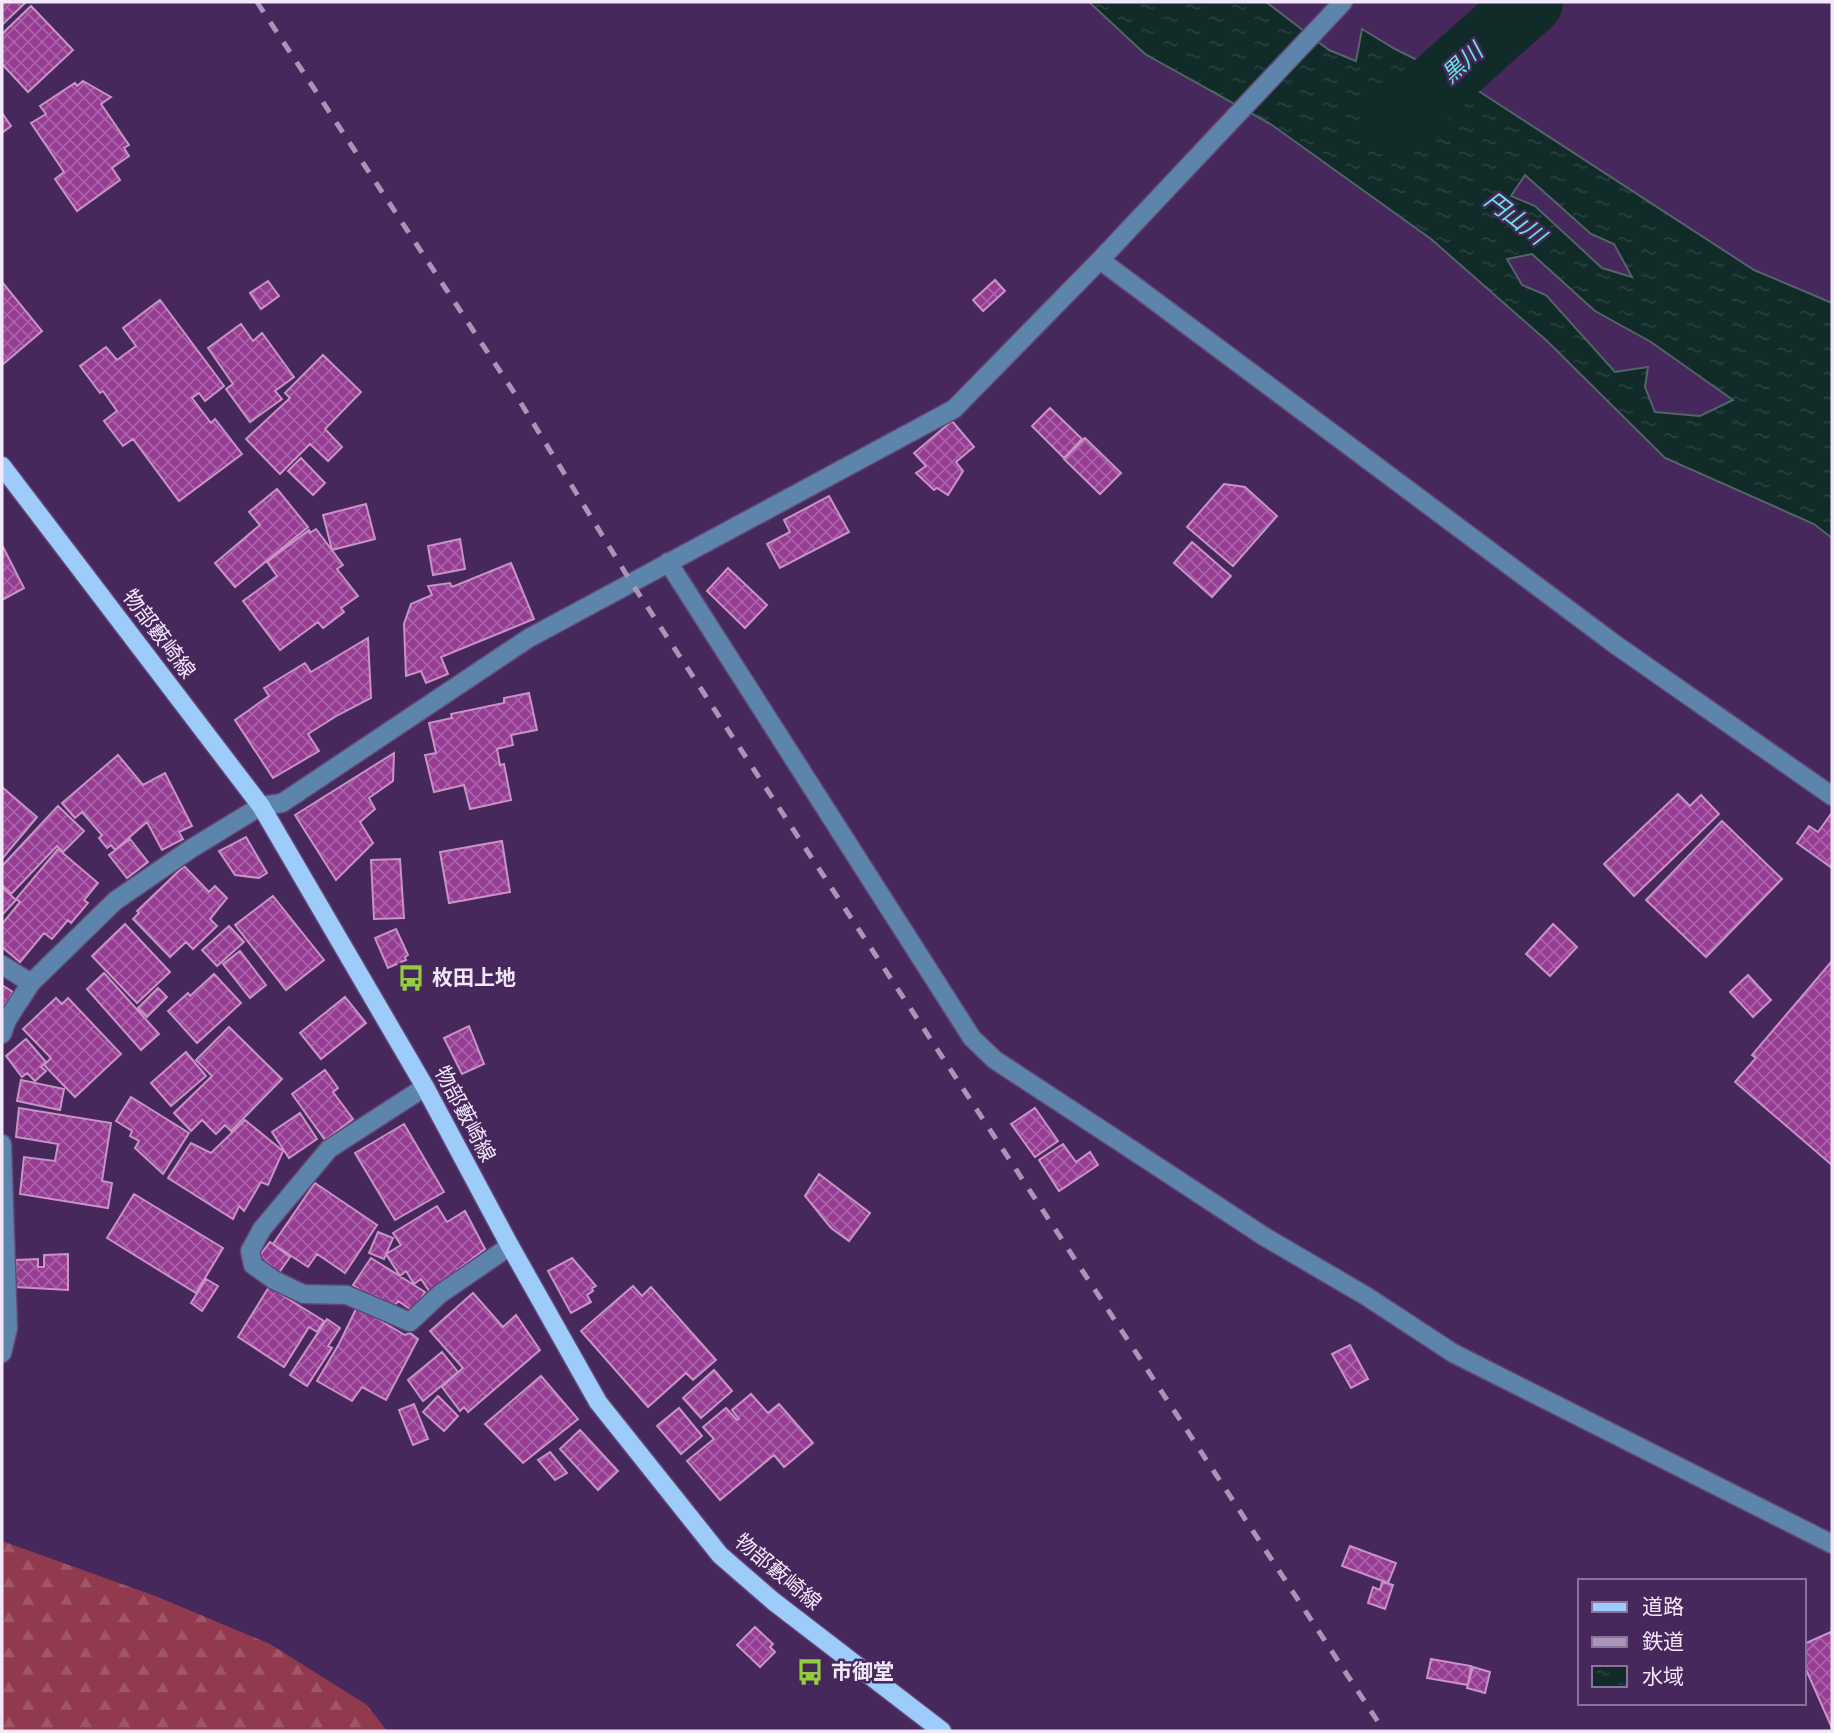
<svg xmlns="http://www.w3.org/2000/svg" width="1834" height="1733" font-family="'Source Sans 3','Noto Sans JP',sans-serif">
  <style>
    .forest { fill: url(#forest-firs) }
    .water { fill: url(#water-ripples); stroke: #546368; stroke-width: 2; fill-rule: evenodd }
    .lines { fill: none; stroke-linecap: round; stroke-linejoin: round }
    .river { stroke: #112b29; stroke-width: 66 }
    .building { fill: url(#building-cross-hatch); stroke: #c993c5; stroke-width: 2 }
    .minor-casing { stroke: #624775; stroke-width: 21 }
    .major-casing { stroke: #624775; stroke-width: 21 }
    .minor { stroke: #5d84aa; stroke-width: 18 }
    .major { stroke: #9dccfb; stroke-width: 18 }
    .rail { stroke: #a895b7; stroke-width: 5; stroke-dasharray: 12 12; stroke-linecap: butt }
    .labels { text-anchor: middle; stroke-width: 5; stroke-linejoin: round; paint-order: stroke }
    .street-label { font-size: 21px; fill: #f2e7fb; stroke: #46285c }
    .poi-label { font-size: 21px; font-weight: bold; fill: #f2e7fb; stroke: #46285c; text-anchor: start }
    .water-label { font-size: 23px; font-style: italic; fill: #67e8df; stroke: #46285c }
  </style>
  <defs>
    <pattern id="forest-firs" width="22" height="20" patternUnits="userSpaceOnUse" patternTransform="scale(1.75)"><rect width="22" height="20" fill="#913a4e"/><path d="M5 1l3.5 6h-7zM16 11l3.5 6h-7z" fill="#a15668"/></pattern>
    <pattern id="water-ripples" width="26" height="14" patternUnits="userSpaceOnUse" patternTransform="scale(1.75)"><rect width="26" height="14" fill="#112b29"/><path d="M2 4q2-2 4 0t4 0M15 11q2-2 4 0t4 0" fill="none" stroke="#28403e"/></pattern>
    <pattern id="building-cross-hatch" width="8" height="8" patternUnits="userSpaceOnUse" patternTransform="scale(1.75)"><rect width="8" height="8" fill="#963c93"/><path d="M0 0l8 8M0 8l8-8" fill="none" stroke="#aa62a8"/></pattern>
  </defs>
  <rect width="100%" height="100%" fill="#46285c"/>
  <path class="forest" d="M2,1541L158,1597L270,1644L367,1705L387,1731H2Z"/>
  <path class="water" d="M1089,2H1266L1329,50L1356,61L1362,29L1395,49L1477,90L1754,270L1832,303V538L1814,524L1665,458L1547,341L1431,239L1272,125L1145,54ZM1525,175L1591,234L1614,244L1632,277L1602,268L1535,206L1511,196ZM1532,254L1595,311L1651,342L1733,400L1700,416L1655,412L1645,387L1648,367L1615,372L1546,295L1522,285L1507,259Z"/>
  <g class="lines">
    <path class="river" d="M1394,123L1530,2"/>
  </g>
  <path class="building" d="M2,2H26L2,25Z
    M31,6L73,50L28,92L2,64V34Z
    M83,81L111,97L101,104L129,145L124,148L129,156L112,168L120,180L77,211L55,179L64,172L31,123L46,114L40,106L75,83L77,86Z
    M2,113L11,126L2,133Z
    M995,280L1005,291L983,311L973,300Z
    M268,281L279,296L261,309L250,293Z
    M2,282L42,331L2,365Z
    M160,300L224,386L205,401L199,393L192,398L211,423L215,419L242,454L179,501L133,439L123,446L104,421L117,411L103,391L100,393L80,366L106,347L117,360L136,346L123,328Z
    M241,324L253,341L262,333L294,377L275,391L282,399L250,422L226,389L233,384L208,348Z
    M323,355L361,392L325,429L342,447L328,461L310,444L280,474L246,439L290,398L285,393Z
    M1050,408L1082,439L1064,458L1032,426Z
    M952,421L974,447L956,462L963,471L948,495L937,488L934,490L916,473L926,466L914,453Z
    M1085,438L1121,473L1100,494L1064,459Z
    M301,458L325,483L313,495L288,471Z
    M1224,484L1245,487L1277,516L1233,566L1187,527Z
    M277,489L308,527L235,587L215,563L260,525L249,512Z
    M829,496L849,532L780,568L767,544L790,532L784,520Z
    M366,504L375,539L332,550L323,515Z
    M316,529L343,565L337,569L358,596L341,608L344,612L323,628L318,622L280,650L243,601L277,576L267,562L309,530L310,533Z
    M460,539L465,569L433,575L428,546Z
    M1192,542L1231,576L1212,597L1174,563Z
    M2,545L24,588L2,600Z
    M511,563L534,619L441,657L448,674L426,683L421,671L406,676L404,624L411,604L432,595L428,586L450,583L452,587Z
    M728,568L767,605L745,628L707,591Z
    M368,638L371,698L338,715L308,734L319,751L273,778L235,720L269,696L264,688L305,663L311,672Z
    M529,693L537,730L511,735L513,745L497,749L500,765L504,764L511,800L470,809L464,785L434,792L425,755L436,753L429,723L452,718L451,714L504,703V698Z
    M394,753L393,781L369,798L375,809L360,822L373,843L336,880L295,815Z
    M118,755L143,785L165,773L192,826L179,832L183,839L162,850L147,822L115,850L111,845L107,848L99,838L102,835L82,812L75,818L62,803Z
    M2,787L37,817L2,859Z
    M1678,794L1690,806L1701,795L1719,814L1634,896L1604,864Z
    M58,806L84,831L63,852L57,846L11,894L2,885V866Z
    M1831,814L1832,815V868L1797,843L1809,826L1818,832Z
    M1722,821L1782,879L1706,957L1646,900Z
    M246,837L267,873L259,878L235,875L219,851Z
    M130,839L148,862L127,878L109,855Z
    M502,841L510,892L449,903L440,852Z
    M58,849L98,883L84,900L88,903L71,923L68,920L52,939L44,933L20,962L2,947V924L20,902L16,899Z
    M400,859L404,918L374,919L371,860Z
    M184,866L209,892L215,886L227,898L210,919L217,926L193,949L186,942L170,957L133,919L139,913L137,911Z
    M2,887L16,900L2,915Z
    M273,896L324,960L286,990L235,925Z
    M125,924L170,972L137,1003L92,956Z
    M1553,924L1577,947L1550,976L1526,954Z
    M229,926L244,942L217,966L202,950Z
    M396,929L408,955L405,957L406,960L388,968L375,938Z
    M240,951L266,985L250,998L223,964Z
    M1832,961V1165L1735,1082L1756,1058L1752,1055Z
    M104,973L159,1034L141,1050L87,989Z
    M214,974L241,1003L197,1043L168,1011L188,993L190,996Z
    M1748,975L1771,1000L1753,1017L1730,992Z
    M2,985L13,992L10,997L13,999L2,1019Z
    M158,988L167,997L147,1017L138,1008Z
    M345,997L366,1023L321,1059L300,1033Z
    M56,998L62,1004L68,998L121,1054L75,1097L44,1065L51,1058L23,1029Z
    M469,1026L484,1064L462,1074L444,1038Z
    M229,1027L282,1079L231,1131L225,1125L216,1134L202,1120L191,1131L174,1113L212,1076L196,1060Z
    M26,1039L46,1062L41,1067L46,1071L35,1081L27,1073L22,1077L6,1056Z
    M186,1052L206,1076L171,1106L151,1083Z
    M325,1070L338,1088L333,1092L353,1119L325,1140L292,1094Z
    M21,1080L64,1089L60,1110L17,1101Z
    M131,1097L189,1133L163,1174L135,1148L139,1141L130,1136L132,1131L116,1121Z
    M19,1108L111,1123L102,1181L112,1183L108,1208L20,1194L24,1157L55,1161L58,1144L16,1137Z
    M1035,1108L1058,1141L1035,1157L1011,1124Z
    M300,1113L317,1139L289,1158L272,1132Z
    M245,1120L283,1151L268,1185L261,1182L244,1211L239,1206L233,1219L168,1178L191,1143L211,1153Z
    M404,1124L444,1192L395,1220L355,1153Z
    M1063,1144L1076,1162L1090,1152L1098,1165L1059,1191L1039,1160Z
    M819,1174L870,1213L849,1241L831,1228L805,1196Z
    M315,1183L377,1225L345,1273L317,1254L308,1267L273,1244Z
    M134,1194L223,1248L196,1293L107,1238Z
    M437,1206L447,1222L465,1211L485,1249L456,1271L457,1273L429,1291L421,1279L414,1284L406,1271L400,1276L386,1254L401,1245L393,1233Z
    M378,1232L393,1238L384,1259L369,1253Z
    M270,1242L290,1257L278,1274L257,1259Z
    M68,1254V1290L15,1287L16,1260L38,1259V1267H44V1255Z
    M371,1258L425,1292L413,1311L398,1301L394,1307L376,1296L374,1299L353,1285Z
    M572,1258L596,1286L592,1288L593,1291L587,1295L591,1302L571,1313L548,1271Z
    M206,1279L218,1286L202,1311L191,1303Z
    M633,1286L642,1296L651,1287L716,1360L693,1380L686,1373L648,1407L581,1331Z
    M269,1287L324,1321L317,1332L309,1327L284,1367L238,1337Z
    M473,1293L503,1327L516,1315L540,1350L468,1412L464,1407L460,1411L442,1387L463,1368L430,1331Z
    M357,1307L405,1335L410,1333L418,1339L386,1400L362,1387L352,1401L317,1381L339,1344Z
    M327,1319L340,1328L328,1346L332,1348L307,1386L290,1375Z
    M1350,1345L1368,1379L1351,1388L1332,1354Z
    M442,1352L458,1372L423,1401L408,1380Z
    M714,1370L732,1391L701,1418L683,1398Z
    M541,1376L578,1419L523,1463L485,1424Z
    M751,1394L768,1413L779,1404L813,1443L784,1467L774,1455L720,1500L687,1461L714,1439L703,1427L726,1408L737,1420L739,1419L732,1410Z
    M438,1396L458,1416L444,1431L423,1412Z
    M414,1404L428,1439L413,1445L399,1410Z
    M679,1408L702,1436L681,1454L657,1426Z
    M580,1430L618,1471L598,1490L560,1449Z
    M550,1452L567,1473L555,1480L538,1460Z
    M1350,1546L1396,1563L1388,1583L1342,1566Z
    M1382,1582L1393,1585L1385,1609L1368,1603L1373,1587L1380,1590Z
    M755,1627L773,1644L770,1647L775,1652L760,1667L737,1645Z
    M1831,1632L1832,1636V1728L1804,1665V1644Z
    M1431,1659L1471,1666L1468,1685L1427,1678Z
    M1473,1667L1490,1672L1485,1693L1467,1688Z"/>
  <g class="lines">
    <defs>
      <path id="minor" d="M1100,260L1616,645L1832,796
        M668,562L972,1038L995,1060L1265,1237L1366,1296L1453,1353L1832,1544
        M2,965L31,983
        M2,1034L7,1020L31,983L115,901L189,850L261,806L282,803L529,638L954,409L1100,260L1343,2
        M425,1087L329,1149L262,1229L250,1251L253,1265L274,1280L303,1294L347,1295L410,1322L440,1294L510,1246
        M2,1144L8,1328L2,1353"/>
      <path id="major" d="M2,466L261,806L425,1087L510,1246L598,1402L720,1555L773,1601L942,1731"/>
    </defs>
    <use href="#minor" class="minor-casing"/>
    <use href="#major" class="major-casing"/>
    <use href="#minor" class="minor"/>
    <use href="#major" class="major"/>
    <path class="rail" d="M257,2L519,400L631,582L1384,1731"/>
  </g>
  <defs>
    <symbol id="bus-bare" viewBox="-9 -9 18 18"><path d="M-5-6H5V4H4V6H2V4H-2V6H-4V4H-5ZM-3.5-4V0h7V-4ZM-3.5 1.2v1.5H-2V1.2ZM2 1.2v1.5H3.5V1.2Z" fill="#93cc3d" stroke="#46285c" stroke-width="2.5" paint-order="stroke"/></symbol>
  </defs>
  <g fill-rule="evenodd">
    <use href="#bus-bare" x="392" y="959" width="38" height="38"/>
    <use href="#bus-bare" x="791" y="1653" width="38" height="38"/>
  </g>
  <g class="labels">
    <g class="street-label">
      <text transform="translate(159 634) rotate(53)" y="7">物部藪崎線</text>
      <text transform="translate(465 1114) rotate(62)" y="7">物部藪崎線</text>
      <text transform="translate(778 1572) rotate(40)" y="7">物部藪崎線</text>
    </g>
    <g class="poi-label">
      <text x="432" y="985">枚田上地</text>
      <text x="831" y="1679">市御堂</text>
    </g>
    <g class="water-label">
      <text transform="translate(1462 63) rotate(-42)" y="8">黒川</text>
      <text transform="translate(1515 218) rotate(38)" y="8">円山川</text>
    </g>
  </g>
  <rect width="1834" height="1733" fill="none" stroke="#f2e7fb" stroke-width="7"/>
  <rect x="1578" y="1579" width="228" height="126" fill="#46285c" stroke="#8b749c" stroke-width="2"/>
  <rect x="1592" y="1602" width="35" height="10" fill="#9dccfb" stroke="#8b749c" stroke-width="2"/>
  <text x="1642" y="1614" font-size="21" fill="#f2e7fb">道路</text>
  <rect x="1592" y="1637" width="35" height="10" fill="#a895b7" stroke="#8b749c" stroke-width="2"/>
  <text x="1642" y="1649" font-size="21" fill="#f2e7fb">鉄道</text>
  <rect x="1592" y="1666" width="35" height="21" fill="url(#water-ripples)" stroke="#8b749c" stroke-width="2"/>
  <text x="1642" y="1684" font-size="21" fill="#f2e7fb">水域</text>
</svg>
